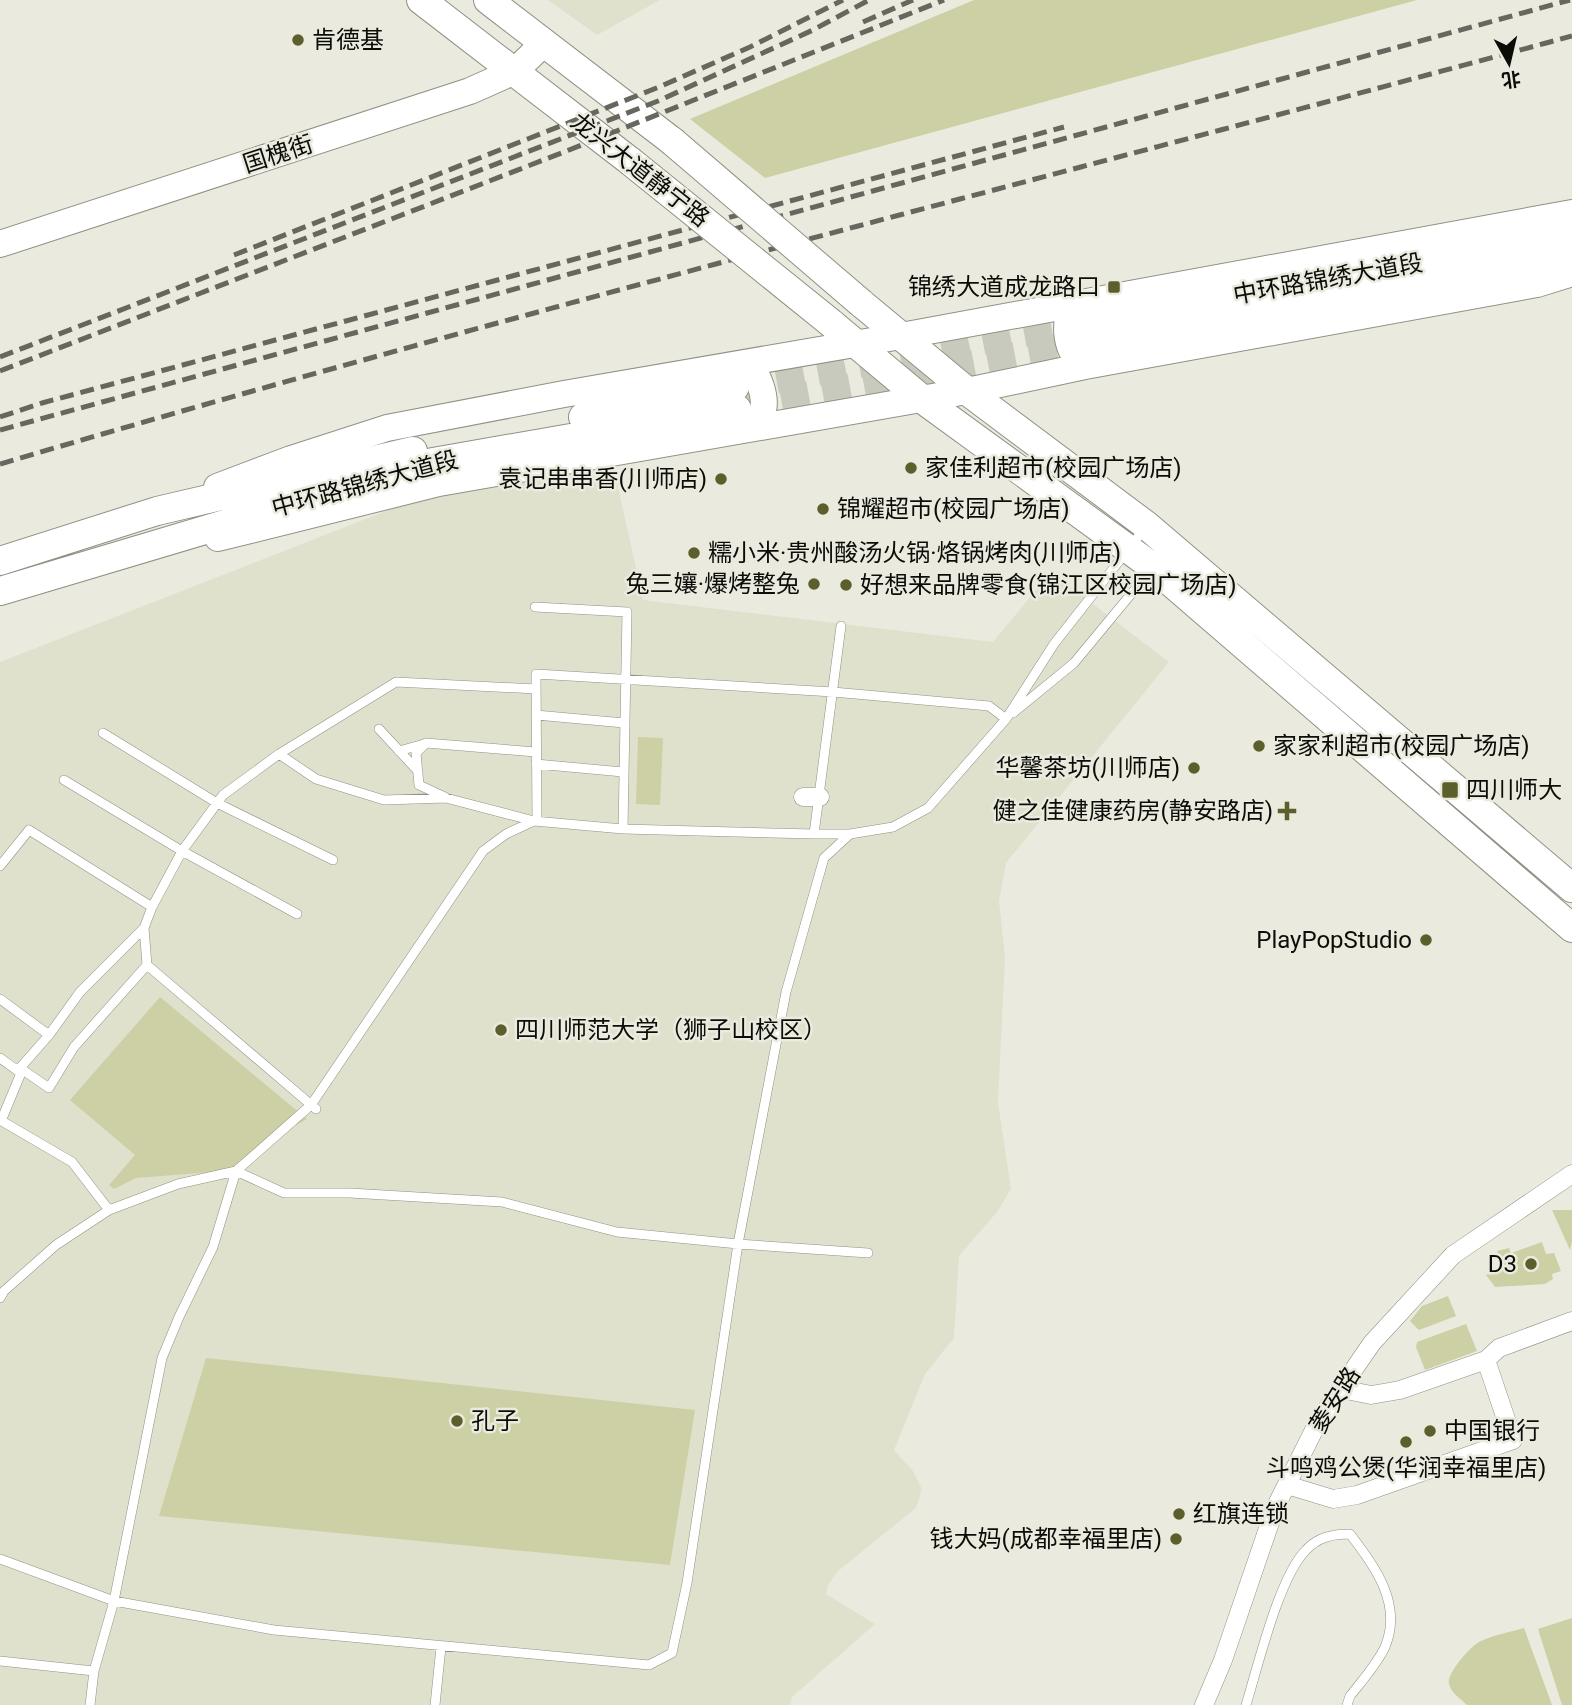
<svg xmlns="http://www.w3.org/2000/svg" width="1572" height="1705" font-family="Roboto,'Noto Sans SC',sans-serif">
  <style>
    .built { fill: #dfe1cc }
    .green { fill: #cdd0a4 }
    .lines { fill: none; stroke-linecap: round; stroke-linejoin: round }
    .primary-tunnel { stroke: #c9cabe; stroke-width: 28; stroke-dasharray: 28 14; stroke-linecap: butt }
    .lane-casing { stroke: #909184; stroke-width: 10 }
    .street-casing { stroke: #909184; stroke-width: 19 }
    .secondary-casing { stroke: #909184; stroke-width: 28 }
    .primary-casing { stroke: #909184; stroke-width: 30 }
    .lane { stroke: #fff; stroke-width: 9 }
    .street { stroke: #fff; stroke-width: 18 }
    .secondary { stroke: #fff; stroke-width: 26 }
    .primary { stroke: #fff; stroke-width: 28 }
    .rail { stroke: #676760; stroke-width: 5; stroke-dasharray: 14 7; stroke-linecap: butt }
    .primary-bridge-casing { stroke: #909184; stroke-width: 30; stroke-linecap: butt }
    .primary-bridge { stroke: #fff; stroke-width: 28 }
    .poi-dot { fill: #5c5e2c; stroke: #eaebde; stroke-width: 2.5 }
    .labels { text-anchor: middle; stroke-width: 5; stroke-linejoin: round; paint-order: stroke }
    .poi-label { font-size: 24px; fill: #0c0c08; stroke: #eaebde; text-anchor: start }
    .street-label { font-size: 24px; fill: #0c0c08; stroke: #eaebde }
  </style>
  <rect width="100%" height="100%" fill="#eaebde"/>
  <path class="built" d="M548,0H660L597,35Z
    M613,464L643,600L993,642L1051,572L1169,662L1006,863L999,901L1005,957L998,1103L1011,1189L997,1212L959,1256L954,1338L925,1374L894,1450L913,1471L922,1489L916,1508L838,1571L828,1585L826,1594L875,1624L792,1697L790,1705H0V662L427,495Z"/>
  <path class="green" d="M974,0H1417L765,178L690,119Z
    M638,737L663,738L660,805L636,804Z
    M160,997L307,1119L275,1137L238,1170L136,1178L114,1189L109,1185L135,1155L70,1100Z
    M1552,1210H1572V1242L1570,1250Z
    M1542,1242L1546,1254L1554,1253L1561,1271L1552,1274L1553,1279L1545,1284L1495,1287L1486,1275L1502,1267L1497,1251L1509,1248L1511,1253Z
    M1448,1296L1456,1316L1419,1330L1410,1321L1422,1306Z
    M1466,1324L1477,1351L1425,1370L1416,1347L1417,1342Z
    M206,1358L695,1410L670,1565L159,1516Z
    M1572,1618V1705H1562L1538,1629Z
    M1524,1628L1552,1705H1467C1461,1699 1451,1693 1449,1684C1446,1674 1471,1645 1481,1641C1494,1635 1510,1632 1524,1628Z"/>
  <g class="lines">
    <path class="primary-tunnel" d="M735,387L1083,322
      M740,408L1089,342"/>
    <defs>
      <path id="lane" d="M535,607L627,612L623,829
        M1013,713L1074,663L1151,570
        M536,715L624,723
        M379,729L417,770
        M103,733L217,803L333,860
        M399,751L424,744
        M279,754L316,779L384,800L446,798L534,821L623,829L814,834H850L893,827L928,808L1006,719L1054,644L1145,528
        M536,764L623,772
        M64,780L182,851L297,914
        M445,797L419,785L416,753L426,743L536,752
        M537,821L536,674L833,692L989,706L1006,719
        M814,834L841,626
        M0,866L29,830L152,907
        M144,928L147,965L316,1109
        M0,999L49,1035
        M0,1058L21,1073
        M20,1068L49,1088L74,1047L147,965
        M0,1120L72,1162L109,1210
        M1,1121L21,1073L20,1068L49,1035L80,992L144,928L152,907L182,851L223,795L279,754L396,682L536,689
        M0,1298L4,1291L56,1245L109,1210L178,1184L236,1171L311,1105L483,851L506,834L534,821
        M0,1559L114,1601L274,1630L649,1665L672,1653L687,1583L738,1244L786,992L824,858L850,834
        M0,1661L94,1671
        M90,1705L94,1671L114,1601L162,1358L179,1317L213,1247L236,1171L284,1193H350L502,1202L617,1232L738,1244L868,1253
        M435,1705L441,1647
        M1246,1705C1258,1666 1279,1577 1306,1550C1318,1537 1333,1534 1350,1534C1375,1567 1403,1604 1385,1647C1377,1664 1362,1681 1350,1696L1347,1705"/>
      <path id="street" d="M803,797H820
        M1486,1360L1499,1348L1572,1321
        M1287,1485L1333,1499L1357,1495L1513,1440L1486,1360L1400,1390L1371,1395L1341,1389
        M1204,1705L1223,1660L1275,1508L1319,1420L1372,1343L1453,1255L1572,1174"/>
      <path id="secondary" d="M0,244L470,91L515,71L544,43
        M1073,304C1063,324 1065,352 1085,366
        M747,363C758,373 769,400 761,415C759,420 753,424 750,428
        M217,487L291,459L387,428L564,394L901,336L1572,213
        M218,538L439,483L967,391L1085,366L1537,284L1572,273"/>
      <path id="primary" d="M421,0L630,161
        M488,0L672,141
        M861,303L967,391L1146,525L1572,888
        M1083,322L1572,235
        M831,323L922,399L1153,567L1572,928
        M1089,342L1572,259
        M583,417L735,387
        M0,561L157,511L413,451
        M0,591L433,462L737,409"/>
    </defs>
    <use href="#lane" class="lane-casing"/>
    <use href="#street" class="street-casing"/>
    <use href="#secondary" class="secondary-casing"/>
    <use href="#primary" class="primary-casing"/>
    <use href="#lane" class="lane"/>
    <use href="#street" class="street"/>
    <use href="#secondary" class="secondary"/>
    <use href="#primary" class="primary"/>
    <path class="rail" d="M863,22L913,0
      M234,255L659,87L750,47L843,0
      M0,357L658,101L813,30L869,0
      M0,371L564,152L944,0
      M0,417L42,403L1064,127
      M0,430L1570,0
      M0,464C521,310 1048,178 1572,36"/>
    <defs>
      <path id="primary-bridge" d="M672,141L861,303
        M630,161L831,323"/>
    </defs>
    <use href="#primary-bridge" class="primary-bridge-casing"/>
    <use href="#primary-bridge" class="primary-bridge"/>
  </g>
  <g class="poi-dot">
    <circle cx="298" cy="40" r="7"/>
    <rect x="1107" y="280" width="14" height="14" rx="3.5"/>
    <circle cx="911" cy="468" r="7"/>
    <circle cx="721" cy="479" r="7"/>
    <circle cx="823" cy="509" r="7"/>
    <circle cx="694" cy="553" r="7"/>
    <circle cx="814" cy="584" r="7"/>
    <circle cx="846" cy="585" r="7"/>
    <circle cx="1259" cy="746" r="7"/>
    <circle cx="1194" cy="768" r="7"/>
    <rect x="1441" y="781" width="18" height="18" rx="3.5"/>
    <path d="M1283.5 800.5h7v7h7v7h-7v7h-7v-7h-7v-7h7z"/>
    <circle cx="1426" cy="940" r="7"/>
    <circle cx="501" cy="1030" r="7"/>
    <circle cx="1531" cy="1264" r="7"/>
    <circle cx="457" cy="1421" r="7"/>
    <circle cx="1430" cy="1431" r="7"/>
    <circle cx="1406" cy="1442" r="7"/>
    <circle cx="1179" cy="1514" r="7"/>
    <circle cx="1176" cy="1539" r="7"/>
  </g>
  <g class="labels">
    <g class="poi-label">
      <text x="312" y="48">肯德基</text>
      <text x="1100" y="295" text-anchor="end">锦绣大道成龙路口</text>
      <text x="925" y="476">家佳利超市(校园广场店)</text>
      <text x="707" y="487" text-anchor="end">袁记串串香(川师店)</text>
      <text x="837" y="517">锦耀超市(校园广场店)</text>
      <text x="708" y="561">糯小米·贵州酸汤火锅·烙锅烤肉(川师店)</text>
      <text x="800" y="592" text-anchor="end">兔三孃·爆烤整兔</text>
      <text x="860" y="593">好想来品牌零食(锦江区校园广场店)</text>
      <text x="1273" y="754">家家利超市(校园广场店)</text>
      <text x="1180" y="776" text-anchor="end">华馨茶坊(川师店)</text>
      <text x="1466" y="798">四川师大</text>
      <text x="1273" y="819" text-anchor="end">健之佳健康药房(静安路店)</text>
      <text x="1412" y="948" text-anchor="end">PlayPopStudio</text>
      <text x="515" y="1038">四川师范大学（狮子山校区）</text>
      <text x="1517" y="1272" text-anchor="end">D3</text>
      <text x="471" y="1429">孔子</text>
      <text x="1444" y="1439">中国银行</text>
      <text x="1406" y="1476" text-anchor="middle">斗鸣鸡公煲(华润幸福里店)</text>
      <text x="1193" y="1522">红旗连锁</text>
      <text x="1162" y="1547" text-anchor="end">钱大妈(成都幸福里店)</text>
    </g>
    <g class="street-label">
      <text transform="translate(278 154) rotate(-18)" y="8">国槐街</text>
      <text transform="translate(640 170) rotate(38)" y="8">龙兴大道静宁路</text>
      <text transform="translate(1328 279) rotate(-10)" y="8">中环路锦绣大道段</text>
      <text transform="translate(365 484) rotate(-15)" y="8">中环路锦绣大道段</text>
      <text transform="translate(1335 1400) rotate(-58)" y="8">菱安路</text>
    </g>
  </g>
  <g transform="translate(1509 63) rotate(172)" stroke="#eaebde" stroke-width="5" paint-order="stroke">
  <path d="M0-5L12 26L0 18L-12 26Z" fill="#0c0c08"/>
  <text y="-10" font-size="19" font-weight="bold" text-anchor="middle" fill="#0c0c08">北</text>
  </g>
</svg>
